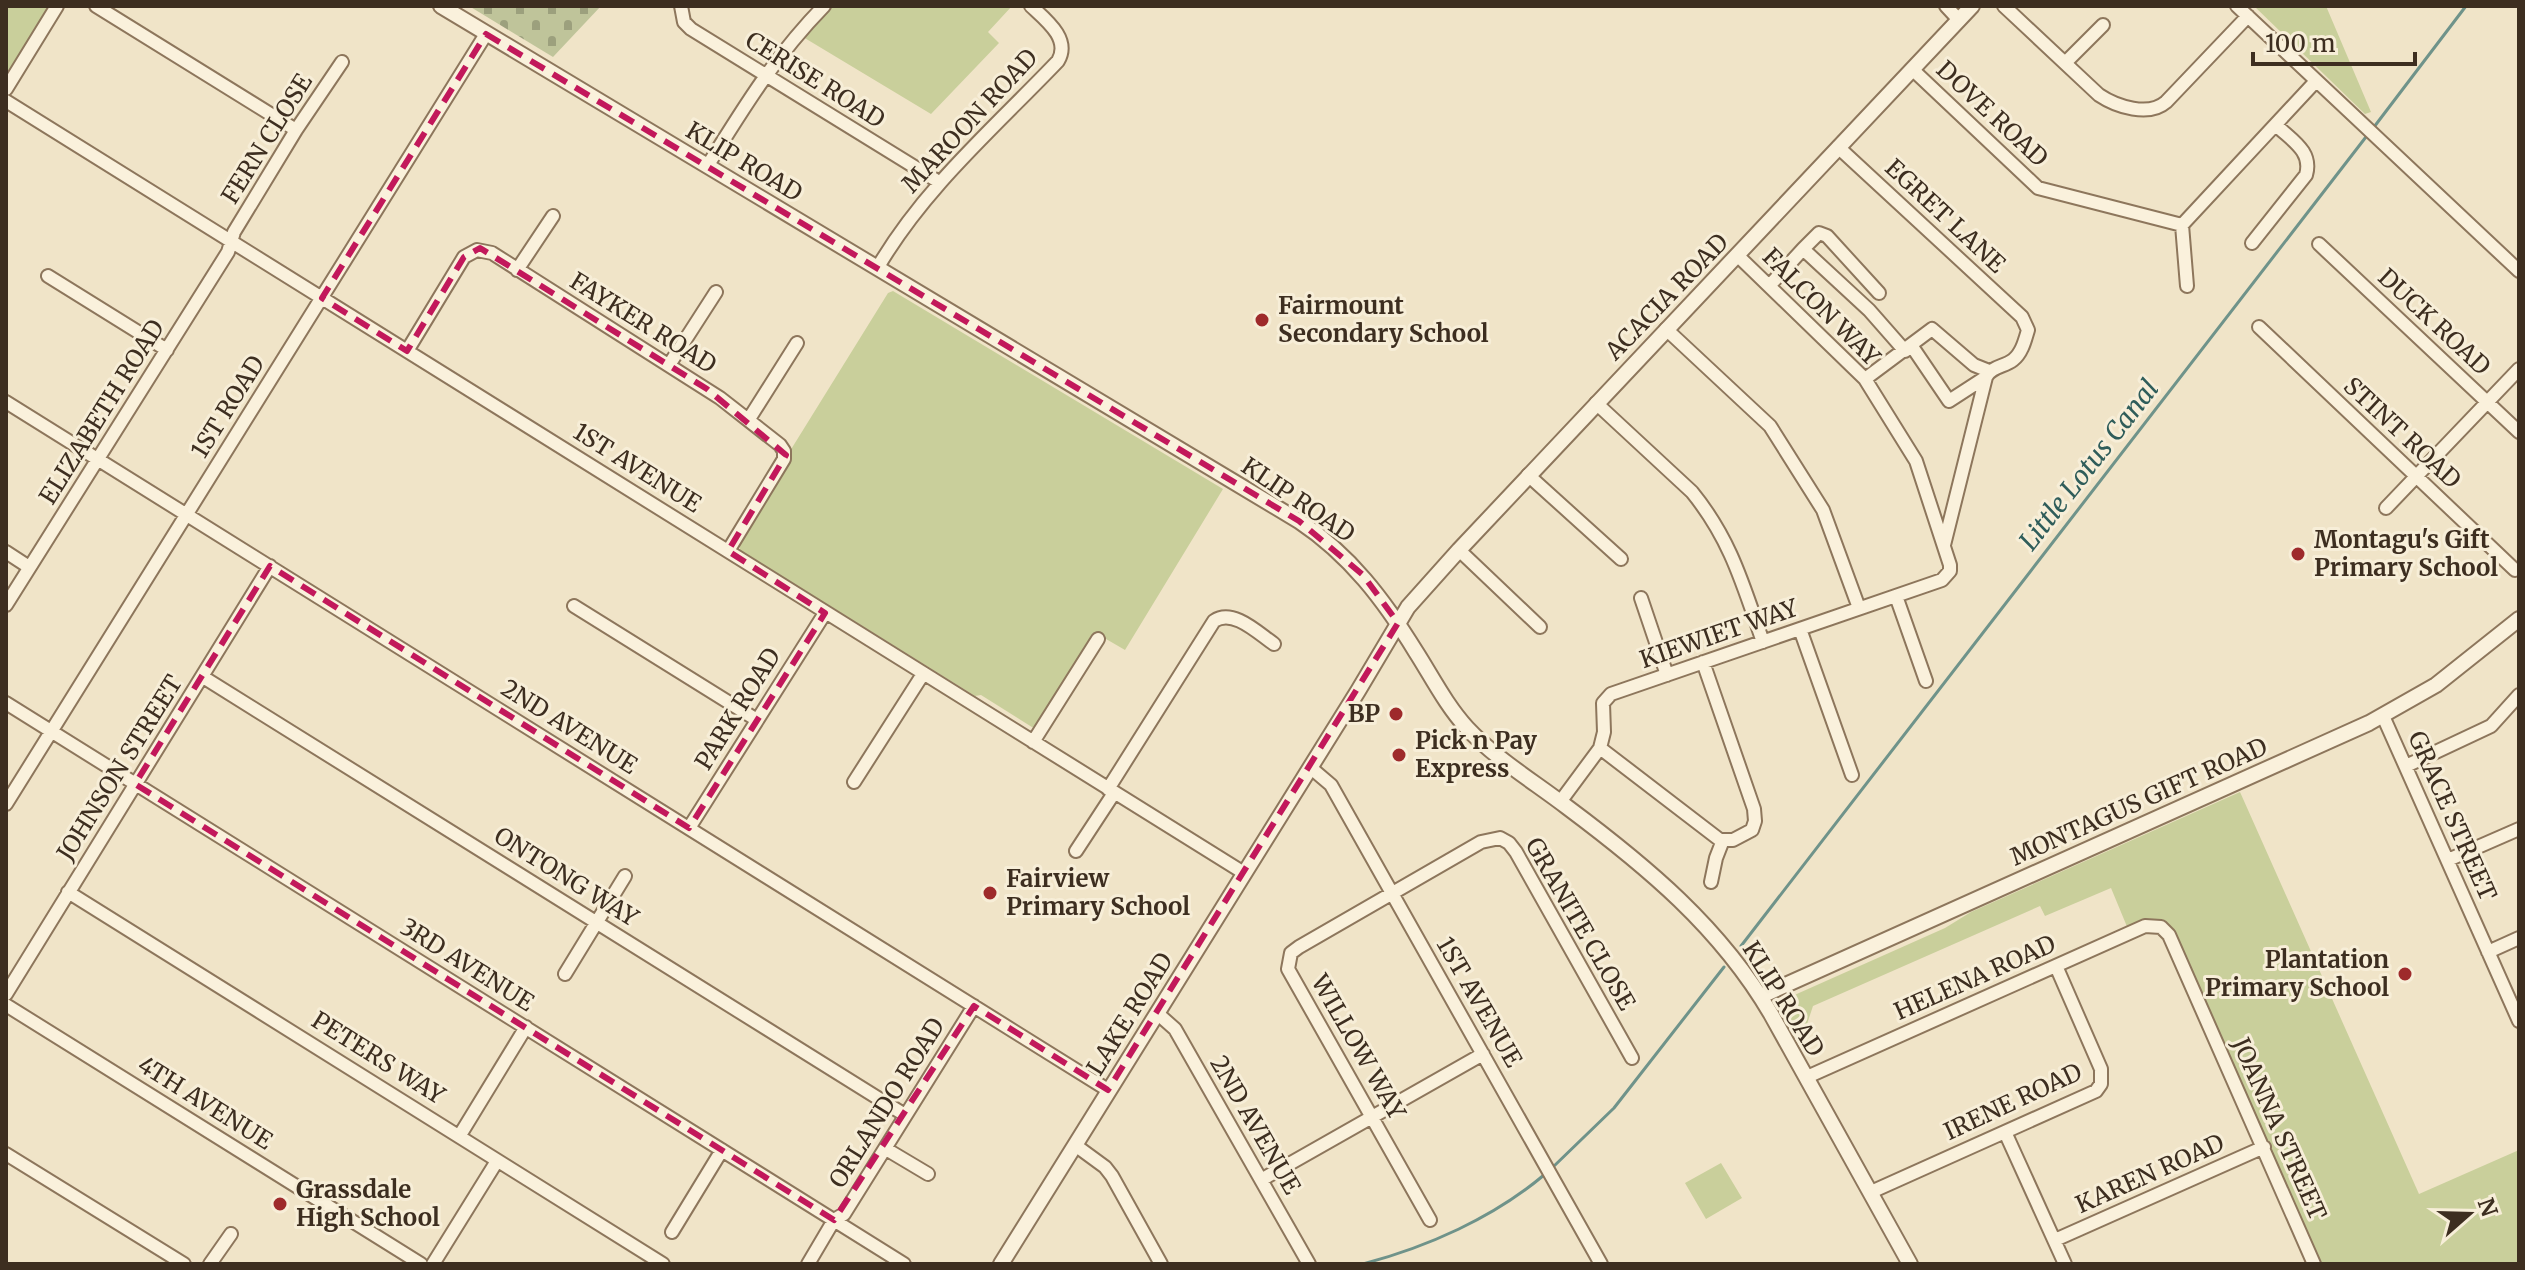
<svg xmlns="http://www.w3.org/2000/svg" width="2525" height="1270" font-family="Merriweather,serif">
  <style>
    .green { fill: #c9cf9b }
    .cemetery { fill: url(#cemetery-stones) }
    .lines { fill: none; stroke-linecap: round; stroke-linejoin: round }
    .stream { stroke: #6f938a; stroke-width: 3 }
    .minor-casing { stroke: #8d765c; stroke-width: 16 }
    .tertiary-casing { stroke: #8d765c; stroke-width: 18 }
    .minor { stroke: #faf1dc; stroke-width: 12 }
    .tertiary { stroke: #faf1dc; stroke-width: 14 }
    .marked { fill: none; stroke: #c2185b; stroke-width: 6; stroke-dasharray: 16 10; stroke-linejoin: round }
    .poi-dot { fill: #9e2a2b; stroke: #f7eed8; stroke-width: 3 }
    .labels { text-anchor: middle; stroke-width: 6; stroke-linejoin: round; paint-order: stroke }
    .street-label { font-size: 24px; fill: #3d2e20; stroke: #f7eed8 }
    .poi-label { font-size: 24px; font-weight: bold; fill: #3d2e20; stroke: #f7eed8; text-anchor: start }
    .water-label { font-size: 26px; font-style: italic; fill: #2f5d5a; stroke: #f7eed8 }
  </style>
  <defs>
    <pattern id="cemetery-stones" width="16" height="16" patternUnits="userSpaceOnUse" patternTransform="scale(2)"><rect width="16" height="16" fill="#bfc49a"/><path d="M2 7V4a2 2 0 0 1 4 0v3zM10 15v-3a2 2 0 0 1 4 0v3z" fill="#9ca07d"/></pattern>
  </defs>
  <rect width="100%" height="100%" fill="#f0e4c8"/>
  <path class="green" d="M6,6H50L6,76Z
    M832,6H1012L988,32L999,43L931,114L803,37Z
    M2254,6H2326L2371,112L2365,114Z
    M893,291L1223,489L1125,650L1094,632L1088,642L1089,649L1035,729L981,695L975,696L740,550V539L789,460L790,451L888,293Z
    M2240,792L2419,1194L2519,1150V1264H2322L2159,921L2148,920L2128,929L2111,888L2045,916L2040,906L1813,1006L1802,1039L1799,1040C1791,1025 1779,1012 1790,997L1945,928L1971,912Z
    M1721,1163L1742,1198L1706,1219L1685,1183Z"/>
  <path class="cemetery" d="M469,6H601L553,57Z"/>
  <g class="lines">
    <path class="stream" d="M2374,127L2466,6
      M1741,946L2369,133
      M1553,1167L1614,1108L1724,967
      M1363,1264C1427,1247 1493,1218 1544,1175"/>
    <defs>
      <path id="minor" d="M96,6L296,130
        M681,6L684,22L691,29L939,182
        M1946,6L1959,20
        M2004,6L2099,95C2117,107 2149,117 2166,102L2248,16
        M2237,6L2519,271
        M2065,63L2103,25
        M1912,69L2038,188L2182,225L2316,81
        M6,89L57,6
        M6,101L1244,873
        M1838,147L2022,317L2028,330C2025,340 2022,353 2013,360C2004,367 1992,366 1986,377L1944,545
        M708,165C744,107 776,55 824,6
        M2182,225L2187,286
        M2252,243L2306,175C2313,151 2291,140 2276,125
        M2319,244L2519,432
        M1803,249L1819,233L1827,236L1879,293
        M878,267C924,188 995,127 1058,61C1071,39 1046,20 1031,6
        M517,270L553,216
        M48,276L167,350
        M1770,285L1803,249L1869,310L1905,351
        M2259,327L2515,570
        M1666,329L1770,426L1823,510L1859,608
        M1911,345L1949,401L1986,377
        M407,351L464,257L477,250L492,253L720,398L780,445L784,451V459L728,551
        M669,365L716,292
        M1865,379L1932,329L1974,365L1989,371
        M6,402L1108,1090
        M1596,403L1692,492C1731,540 1743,585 1763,642
        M749,419L797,343
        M1528,475L1621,559
        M2386,508L2519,369
        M1459,550L1540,627
        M6,552L29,567
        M1896,596L1926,681
        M1641,598L1667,675
        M6,605L228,252L234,232L296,130L342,62
        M574,606L757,720
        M1800,629L1852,775
        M203,677L905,1115
        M6,703L904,1264
        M2383,716L2519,1021
        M1033,742L1098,639
        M1600,748L1720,840H1733L1752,830L1755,821L1754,809L1703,662
        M2406,766L2491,726L2519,695
        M1311,768L1331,785L1601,1264
        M854,782L923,674
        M1108,789L1214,621C1233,608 1258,633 1274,644
        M1560,802L1600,748L1604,732L1603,703L1611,694L1942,580L1950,571V565L1916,461L1865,379L1737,255
        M6,804L486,34
        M689,828L825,613
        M1076,851L1114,793
        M2448,860L2519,829
        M1711,882L1716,858L1723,840
        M68,892L663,1264
        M2488,952L2519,938
        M565,974L625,876
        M6,994L270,566
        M6,1005L421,1264
        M1157,1013L1175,1029L1309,1264
        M1807,1077L2145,926L2161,927L2169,935L2314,1264
        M2005,1132L2065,1264
        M460,1135L526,1027
        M1075,1145L1105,1167L1112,1176L1161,1264
        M886,1149L928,1174
        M6,1154L184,1264
        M1261,1180L1483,1054
        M1871,1192L2096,1091L2101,1084V1069L2056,966
        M1430,1220L1288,969L1291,953L1299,947L1481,842L1500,838L1509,843L1516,852L1632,1058
        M672,1232L722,1150
        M2055,1240L2264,1147
        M210,1264L231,1234
        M433,1264L497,1161
        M808,1264L834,1220L844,1214L974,1006"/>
      <path id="tertiary" d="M441,6L1299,521C1350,555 1384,600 1416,652C1432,677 1446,705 1467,728C1496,759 1533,781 1567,807C1646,866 1720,927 1771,1014L1910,1264
        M1761,996L2369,723L2436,685L2519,619
        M1001,1264L1358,691L1408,607L1459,550L1972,6"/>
    </defs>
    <use href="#minor" class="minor-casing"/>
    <use href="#tertiary" class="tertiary-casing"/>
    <use href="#minor" class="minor"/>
    <use href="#tertiary" class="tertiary"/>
  </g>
  <path class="marked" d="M486,34L1299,521L1363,575L1398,623L1108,1090L974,1006L834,1220L135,784L270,566L689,828L825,613L728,551L786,455L707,389L480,248L464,257L407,351L322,298Z"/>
  <g class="poi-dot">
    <circle cx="1262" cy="320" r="8"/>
    <circle cx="2298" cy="554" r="8"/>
    <circle cx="1396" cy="714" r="8"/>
    <circle cx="1399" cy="755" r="8"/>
    <circle cx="990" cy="893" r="8"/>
    <circle cx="2405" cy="974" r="8"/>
    <circle cx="280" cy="1204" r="8"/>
  </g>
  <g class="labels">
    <g class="street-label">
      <text transform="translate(815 80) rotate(32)" y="8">CERISE ROAD</text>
      <text transform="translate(1992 114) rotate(43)" y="8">DOVE ROAD</text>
      <text transform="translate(970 121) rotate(-47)" y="8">MAROON ROAD</text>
      <text transform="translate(267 139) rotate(-58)" y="8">FERN CLOSE</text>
      <text transform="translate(744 162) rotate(31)" y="8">KLIP ROAD</text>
      <text transform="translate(1945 216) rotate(43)" y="8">EGRET LANE</text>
      <text transform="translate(1667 297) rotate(-46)" y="8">ACACIA ROAD</text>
      <text transform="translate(1821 307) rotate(45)" y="8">FALCON WAY</text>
      <text transform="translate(2434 322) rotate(43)" y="8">DUCK ROAD</text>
      <text transform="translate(643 323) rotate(32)" y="8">FAYKER ROAD</text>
      <text transform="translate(228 407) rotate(-58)" y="8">1ST ROAD</text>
      <text transform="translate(102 412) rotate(-58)" y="8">ELIZABETH ROAD</text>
      <text transform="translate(2402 433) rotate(43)" y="8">STINT ROAD</text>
      <text transform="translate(637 468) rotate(32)" y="8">1ST AVENUE</text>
      <text transform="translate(1298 500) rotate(34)" y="8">KLIP ROAD</text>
      <text transform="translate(1719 634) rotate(-19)" y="8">KIEWIET WAY</text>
      <text transform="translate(738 709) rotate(-58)" y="8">PARK ROAD</text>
      <text transform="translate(569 727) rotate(32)" y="8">2ND AVENUE</text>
      <text transform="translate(120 768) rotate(-58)" y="8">JOHNSON STREET</text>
      <text transform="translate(2139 802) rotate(-24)" y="8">MONTAGUS GIFT ROAD</text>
      <text transform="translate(2452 816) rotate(66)" y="8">GRACE STREET</text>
      <text transform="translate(566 877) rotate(32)" y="8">ONTONG WAY</text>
      <text transform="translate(1580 924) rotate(60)" y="8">GRANITE CLOSE</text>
      <text transform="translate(467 965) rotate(32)" y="8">3RD AVENUE</text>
      <text transform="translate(1975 978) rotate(-24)" y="8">HELENA ROAD</text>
      <text transform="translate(1783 999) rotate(58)" y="8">KLIP ROAD</text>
      <text transform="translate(1479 1002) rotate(60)" y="8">1ST AVENUE</text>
      <text transform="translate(1130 1014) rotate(-58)" y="8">LAKE ROAD</text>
      <text transform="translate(1358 1047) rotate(60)" y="8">WILLOW WAY</text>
      <text transform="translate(378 1058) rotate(32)" y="8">PETERS WAY</text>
      <text transform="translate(2013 1102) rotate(-25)" y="8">IRENE ROAD</text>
      <text transform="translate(205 1103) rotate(32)" y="8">4TH AVENUE</text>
      <text transform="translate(887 1103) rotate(-58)" y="8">ORLANDO ROAD</text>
      <text transform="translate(1255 1125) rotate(60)" y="8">2ND AVENUE</text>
      <text transform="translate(2279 1129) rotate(66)" y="8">JOANNA STREET</text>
      <text transform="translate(2150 1174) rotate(-24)" y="8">KAREN ROAD</text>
    </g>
    <g class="poi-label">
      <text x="1278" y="314">Fairmount<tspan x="1278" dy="28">Secondary School</tspan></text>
      <text x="2314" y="548">Montagu's Gift<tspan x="2314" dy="28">Primary School</tspan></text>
      <text x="1380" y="722" text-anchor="end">BP</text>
      <text x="1415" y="749">Pick n Pay<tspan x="1415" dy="28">Express</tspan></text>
      <text x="1006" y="887">Fairview<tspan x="1006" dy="28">Primary School</tspan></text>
      <text x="2389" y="968" text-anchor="end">Plantation<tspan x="2389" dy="28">Primary School</tspan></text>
      <text x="296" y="1198">Grassdale<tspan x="296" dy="28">High School</tspan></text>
    </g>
    <g class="water-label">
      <text transform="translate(2089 465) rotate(-52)" y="9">Little Lotus Canal</text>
    </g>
  </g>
  <rect width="2525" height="1270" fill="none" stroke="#3d2e20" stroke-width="16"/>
  <g transform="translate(2469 1214) rotate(70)" stroke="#f7eed8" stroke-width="6" paint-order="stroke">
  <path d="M0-6L14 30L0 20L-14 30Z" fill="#3d2e20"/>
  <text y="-12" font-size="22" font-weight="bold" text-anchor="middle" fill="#3d2e20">N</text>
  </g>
  <path d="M2253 52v12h162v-12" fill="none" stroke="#3d2e20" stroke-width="4"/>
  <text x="2265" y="52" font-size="24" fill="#3d2e20" stroke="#f7eed8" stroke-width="6" paint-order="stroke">100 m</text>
</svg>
